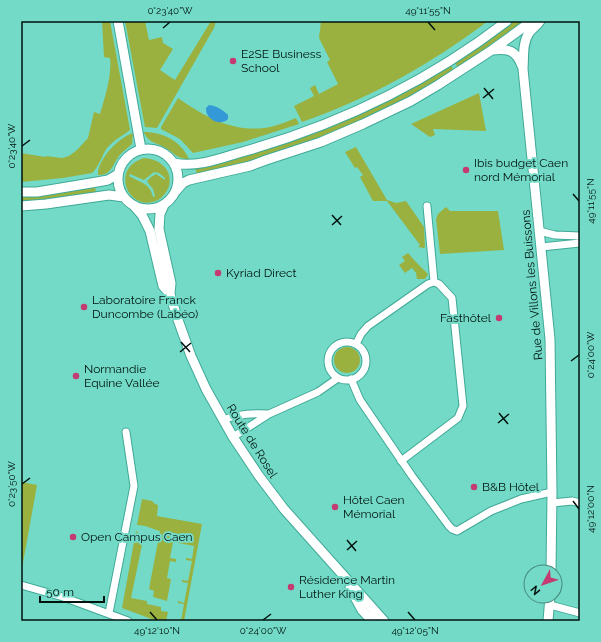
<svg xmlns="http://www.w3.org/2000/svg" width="601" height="642" font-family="Raleway,sans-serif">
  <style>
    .green { fill: #9ab140; fill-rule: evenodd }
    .water { fill: #3499d7 }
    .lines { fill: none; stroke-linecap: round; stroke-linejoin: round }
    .street-casing { stroke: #3fa997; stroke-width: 9 }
    .secondary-casing { stroke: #3fa997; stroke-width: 11 }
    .street { stroke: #fff; stroke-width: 7 }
    .secondary { stroke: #fff; stroke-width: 9 }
    .ticks { fill: none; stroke: #00130f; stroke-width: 1.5 }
    .poi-dot { fill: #c43a71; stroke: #73dac7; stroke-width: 1.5 }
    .labels { text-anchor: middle; stroke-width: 4; stroke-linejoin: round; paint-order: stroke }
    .poi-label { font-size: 12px; fill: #00130f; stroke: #73dac7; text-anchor: start }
    .street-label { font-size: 12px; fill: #00130f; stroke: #73dac7 }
    .neatline { fill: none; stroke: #00130f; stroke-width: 1.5 }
    .ticks-label { font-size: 10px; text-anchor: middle; fill: #00130f }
  </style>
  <rect width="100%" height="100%" fill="#73dac7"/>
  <path class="green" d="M102,21H110L130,130C122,136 114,140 107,148C102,155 99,167 92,173L63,178L21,182V153L45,157L46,156L62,158L69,156L77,150L88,138L94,112L100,114C105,97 112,76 110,58L104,57Z
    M125,21H145L149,40L162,37L163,43L173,49L160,70L175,80L211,21H216L214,28L157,128L145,127Z
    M321,21H488C431,64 369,99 302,122L294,106L314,96L310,88L315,85L319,94L338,84L327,62L330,60L319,38Z
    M514,21H524L458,68L455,63Z
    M451,65L454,71L403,101L321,138L251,161L197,174L195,168C227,160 258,152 289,142C346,124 400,96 451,65Z
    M479,93L486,131L433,129L435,135L430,137L411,124Z
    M178,98C205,117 235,134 270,127C279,125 288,121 296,118L299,124L243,142L193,153L180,139L161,129V127Z
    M144,132C163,132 181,141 189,159C176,159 174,152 164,147C154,142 150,143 144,133Z
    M133,133L132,144C128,148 123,151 119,156C113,164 111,176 98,175C97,160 119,137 133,133Z
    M356,147L387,200L396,203L406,201L424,227L425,247L424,248L418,247L420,245L387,201H373L360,177L363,175L357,167L355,168L345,152Z
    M144,158C159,159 173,169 169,186C167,192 163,197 158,200C130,214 108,169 144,158ZM154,172L159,173L165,178V180L156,174L151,177L147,181L148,183L153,189L155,196L153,197C150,183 141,183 129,176L130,174L144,180Z
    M95,186L96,193L21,203V195Z
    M446,207L450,211H498L504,250L440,254L436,219L438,214Z
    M408,253L415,261L428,274L425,279H417L416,273L412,268L405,273L399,265L405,261L402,257Z
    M334 360a13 13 0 1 1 26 0a13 13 0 1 1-26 0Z
    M21,482L37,485L21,574Z
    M142,499L152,501L155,504L158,505L157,516L202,524L184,621H181L184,604L178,603V601L184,603L188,583L182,582V580L188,581L192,561L186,560V558L192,559L194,546L173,542L170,558L176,559V562L170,561L167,578L171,579L167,601L153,597L154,591L149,589L160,531C152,529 146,525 137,525Z
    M136,531L141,535L143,540L131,598L147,601V604L161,607V611L168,612L166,621H157L122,608Z"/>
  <path class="water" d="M209,105C217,106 223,110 228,115V119C220,127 205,119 206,108Z"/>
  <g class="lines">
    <defs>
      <path id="street" d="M427,206L434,282
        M539,231L555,235L580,236
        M541,247L580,243
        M328 361a19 19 0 1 1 38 0a19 19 0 1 1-38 0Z
        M356,344L361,334L368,326L428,284L434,282L439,284L452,298L463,406L458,418L401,461
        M351,379L360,400L412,476L449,526L452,529L457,531L491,511L521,499L552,492
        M223,420C237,414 254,413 269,414
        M233,437L269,414L318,392L338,378
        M552,503L572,501L580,503
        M21,585L63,597L128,621
        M550,605L580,613
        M109,613L134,486L126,432"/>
      <path id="secondary" d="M118,21L141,149
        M540,21C537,26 532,28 529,33C522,43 524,58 523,69L550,339L552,492L551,572
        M492,50C508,48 516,50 522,66
        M118 179a30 30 0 1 1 60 0a30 30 0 1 1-60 0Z
        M174,163C196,168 222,158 242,152C338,125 428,82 507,21
        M176,191L183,183L189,180L250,166L266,160L321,142L363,124L411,101L438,85L492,50L532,21
        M21,192H37L97,182L108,180L118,174
        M164,205L160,214L159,229L171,283L170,294
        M21,206L46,204L109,195L124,197
        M134,206L142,215L150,231L163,286L170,294L177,317L191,356L206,389L233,437L259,476L284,509L384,621
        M350,588L362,610L372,621
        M548,621L550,596"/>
    </defs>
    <use href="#street" class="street-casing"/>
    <use href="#secondary" class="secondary-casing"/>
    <use href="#street" class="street"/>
    <use href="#secondary" class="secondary"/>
  </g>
  <path class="ticks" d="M428,22L435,30M163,28L170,22M484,88L493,99M483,98L494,89M22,146L30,140M573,194L579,201M332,215L341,225M332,225L342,216M181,342L190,352M180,352L191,343M571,361L579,355M499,413L508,424M498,423L509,414M22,484L30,478M573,501L579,509M347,540L356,551M347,550L357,541M150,612L157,620M408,612L415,620M263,620L271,614"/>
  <g class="poi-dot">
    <circle cx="233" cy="61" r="4"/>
    <circle cx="466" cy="170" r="4"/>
    <circle cx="218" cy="273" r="4"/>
    <circle cx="84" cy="307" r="4"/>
    <circle cx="499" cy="318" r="4"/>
    <circle cx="76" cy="376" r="4"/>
    <circle cx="474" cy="487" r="4"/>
    <circle cx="335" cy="507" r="4"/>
    <circle cx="73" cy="537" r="4"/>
    <circle cx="291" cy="587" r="4"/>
  </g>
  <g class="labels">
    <g class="poi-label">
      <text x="241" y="58">E2SE Business<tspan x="241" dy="14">School</tspan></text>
      <text x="474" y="167">Ibis budget Caen<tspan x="474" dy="14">nord Mémorial</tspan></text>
      <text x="226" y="277">Kyriad Direct</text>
      <text x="92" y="304">Laboratoire Franck<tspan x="92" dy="14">Duncombe (Labéo)</tspan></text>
      <text x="491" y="322" text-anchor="end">Fasthôtel</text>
      <text x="84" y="373">Normandie<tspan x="84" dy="14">Equine Vallée</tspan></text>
      <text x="482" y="491">B&amp;B Hôtel</text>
      <text x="343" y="504">Hôtel Caen<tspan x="343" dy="14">Mémorial</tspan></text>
      <text x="81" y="541">Open Campus Caen</text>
      <text x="299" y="584">Résidence Martin<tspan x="299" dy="14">Luther King</tspan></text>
    </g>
    <g class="street-label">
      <text transform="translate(532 285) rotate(-95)" y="4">Rue de Villons les Buissons</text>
      <text transform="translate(252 441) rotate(58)" y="4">Route de Rosel</text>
    </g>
  </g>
  <rect width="601" height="642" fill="none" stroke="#73dac7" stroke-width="44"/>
  <g transform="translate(543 584) rotate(230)"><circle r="19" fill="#73dac7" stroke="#458a7d"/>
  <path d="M0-3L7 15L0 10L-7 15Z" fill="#c43a71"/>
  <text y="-6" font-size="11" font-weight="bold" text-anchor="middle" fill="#00130f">N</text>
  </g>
  <path d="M40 596v6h64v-6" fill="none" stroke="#00130f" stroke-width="2"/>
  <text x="46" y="596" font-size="12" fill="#00130f" stroke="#73dac7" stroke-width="3" paint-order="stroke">50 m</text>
  <rect x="22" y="22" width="557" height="598" class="neatline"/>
  <g class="ticks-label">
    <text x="170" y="14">0°23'40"W</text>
    <text x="428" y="14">49°11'55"N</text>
    <text transform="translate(11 146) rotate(-90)" y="4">0°23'40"W</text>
    <text transform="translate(590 201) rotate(-90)" y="4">49°11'55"N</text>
    <text transform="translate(590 355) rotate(-90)" y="4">0°24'00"W</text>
    <text transform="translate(11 484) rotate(-90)" y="4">0°23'50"W</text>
    <text transform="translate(590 509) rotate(-90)" y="4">49°12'00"N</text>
    <text x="157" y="634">49°12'10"N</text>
    <text x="263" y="634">0°24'00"W</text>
    <text x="415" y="634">49°12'05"N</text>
  </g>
</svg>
